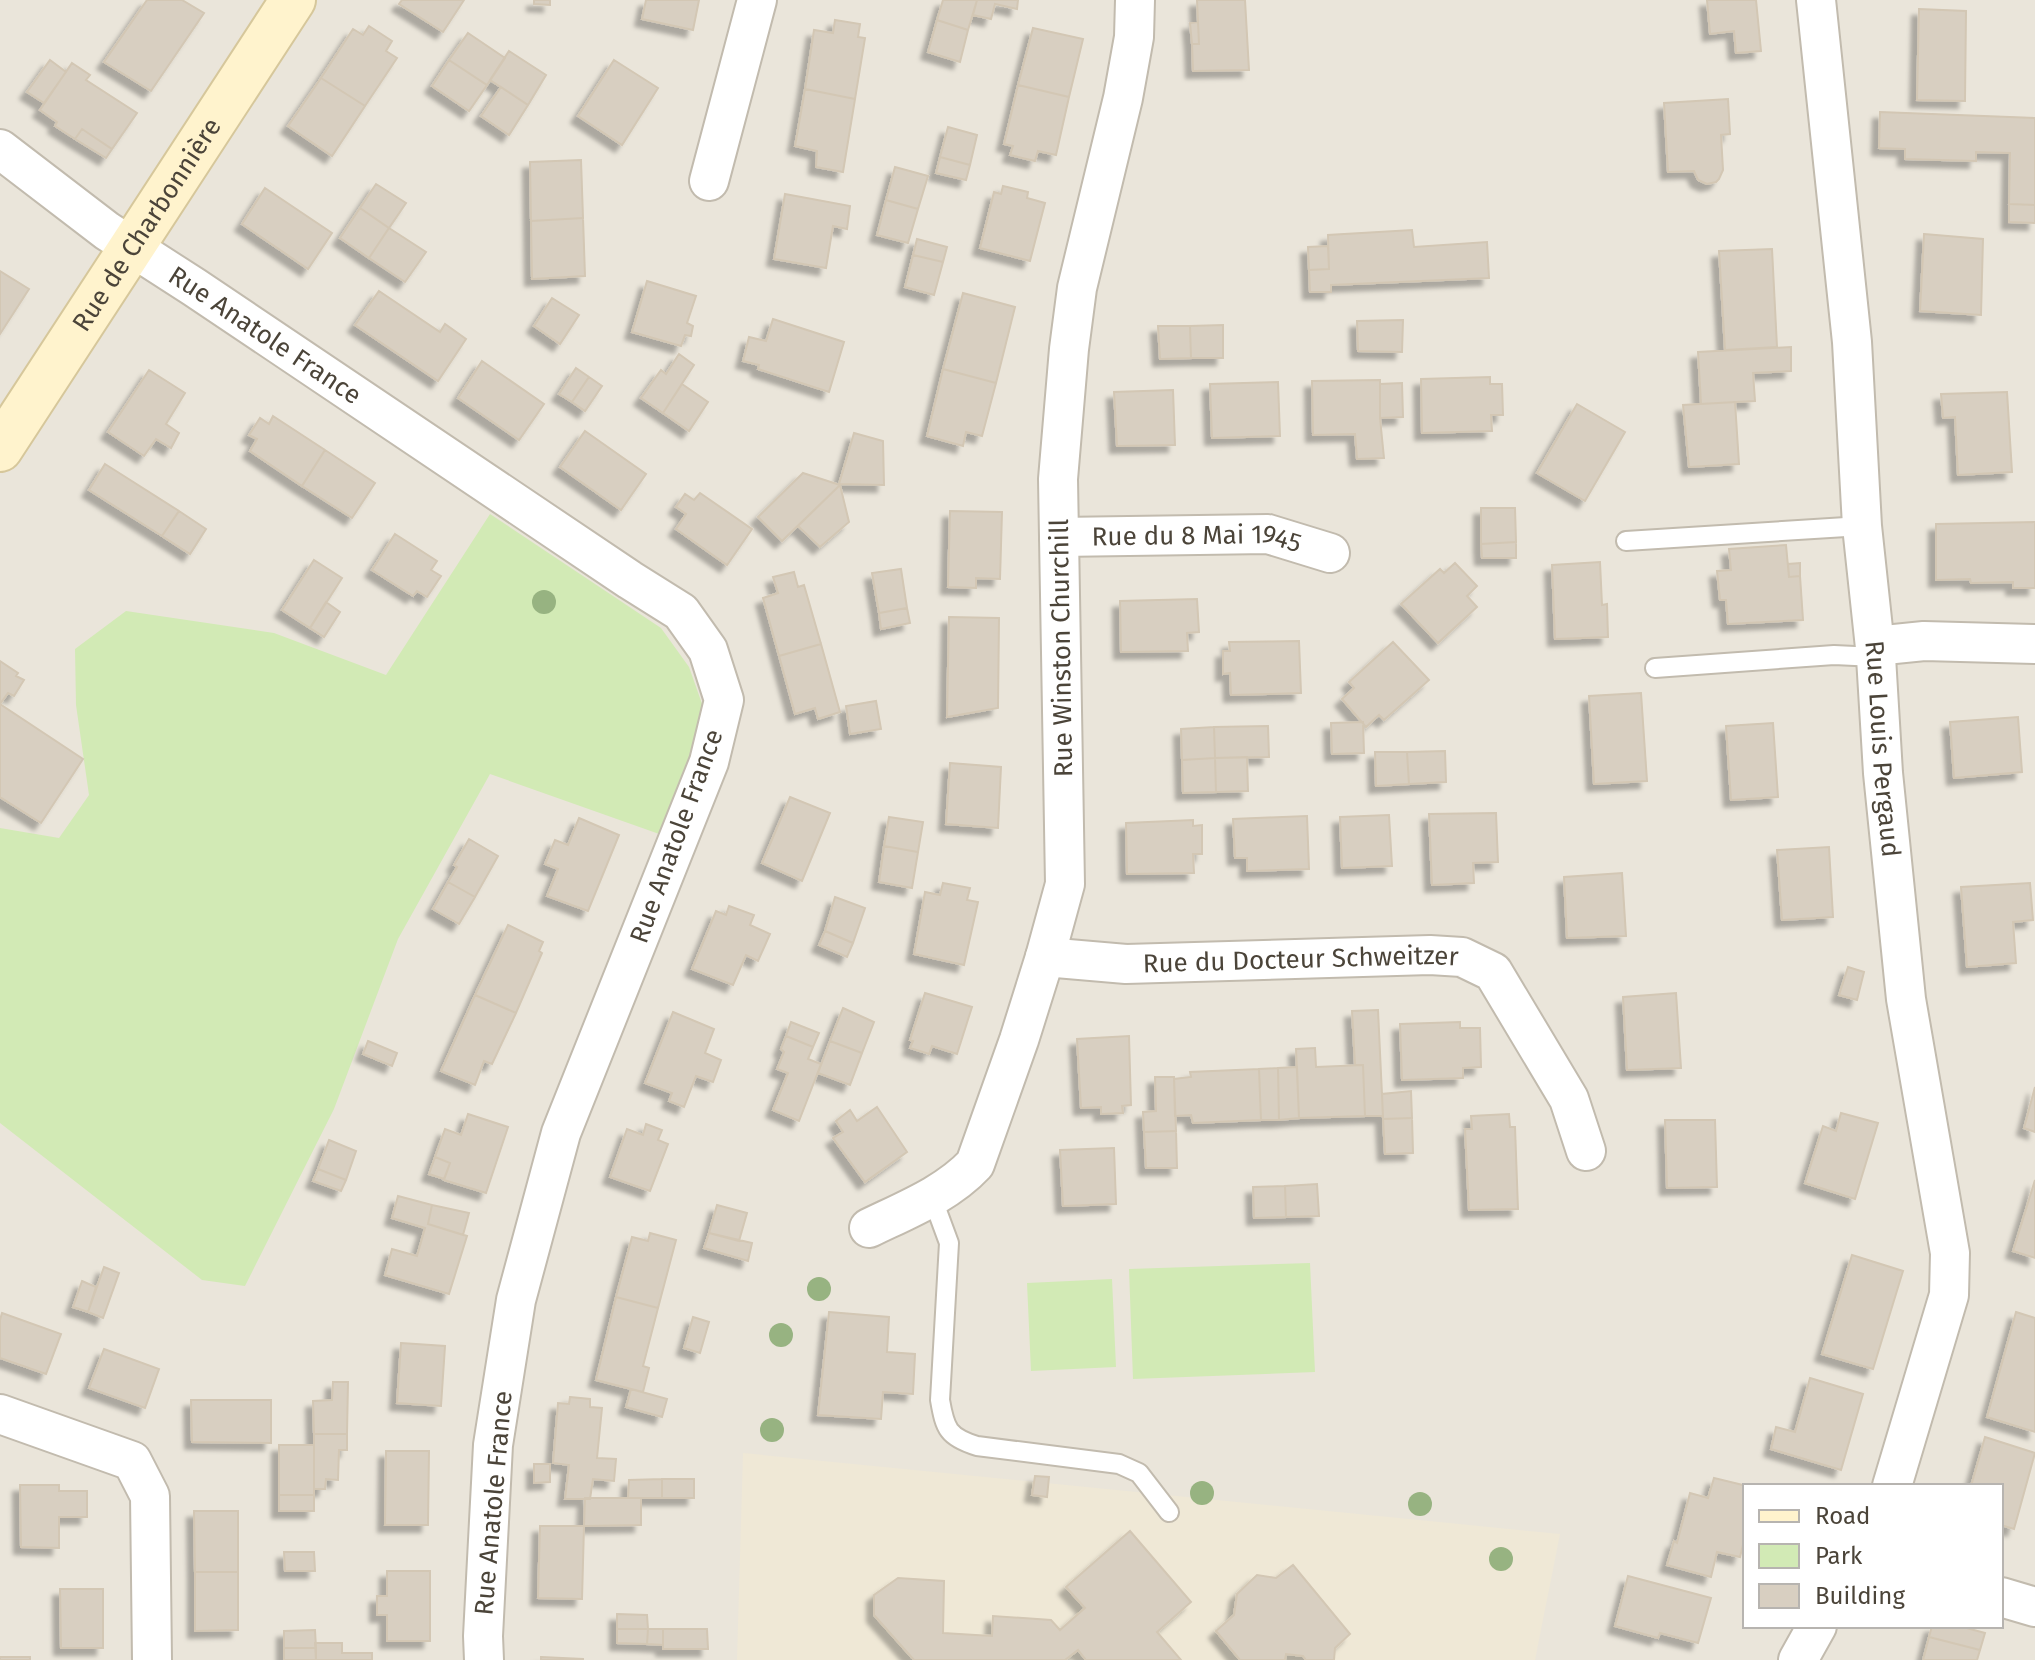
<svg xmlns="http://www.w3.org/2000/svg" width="2035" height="1660" font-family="'Fira Sans',sans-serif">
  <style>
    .residential { fill: #eae5da; fill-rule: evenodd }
    .education { fill: #efe8d6 }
    .green { fill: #d2eab5 }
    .building { fill: #d8cfc1; stroke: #d3c7b4; stroke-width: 2; filter: url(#shadow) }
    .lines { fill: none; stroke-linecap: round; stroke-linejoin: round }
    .lane-casing { stroke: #c2bbae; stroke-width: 22 }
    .street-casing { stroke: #c2bbae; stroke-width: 42 }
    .secondary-casing { stroke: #d6c79b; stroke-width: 48 }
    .lane { stroke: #fff; stroke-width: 18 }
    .street { stroke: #fff; stroke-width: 38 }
    .secondary { stroke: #fff3cd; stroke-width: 44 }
    .tree { fill: #97b381 }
    .labels { text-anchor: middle; stroke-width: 7; stroke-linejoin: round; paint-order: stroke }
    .street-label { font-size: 26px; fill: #4b4439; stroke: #fff }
  </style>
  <defs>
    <filter id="shadow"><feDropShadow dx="-7" dy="7" stdDeviation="2" flood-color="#0004"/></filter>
  </defs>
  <rect width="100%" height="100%" fill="#f6f3ec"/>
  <path class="residential" d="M0,0H2035V1660H0ZM1745,1486H2001V1626H1745Z"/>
  <path class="education" d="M743,1453L1560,1534L1535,1660H737Z"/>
  <path class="green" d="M490,514L661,628L689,667L706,715L662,835L490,774L398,939L334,1109L245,1286L202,1280L0,1123V828L59,838L89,795L76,705L75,649L126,611L274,633L386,675Z
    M1310,1263L1315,1372L1133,1379L1129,1269Z
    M1112,1279L1116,1367L1031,1371L1027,1283Z"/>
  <path class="building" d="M147,0H182L204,13L151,91L104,62Z
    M402,0H464L443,32L399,4Z
    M534,0H550V5L534,4Z
    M646,0H699L693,30L642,19Z
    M943,0H977L968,30L937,20Z
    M977,0H1018L1017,9L995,4L991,19L973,15Z
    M1197,0H1245L1249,70L1193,71L1192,44H1199Z
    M1707,0H1756L1761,51L1736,53L1734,31L1710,34Z
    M1919,9L1966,11L1965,101L1917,100Z
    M835,20L860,24L858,37L865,38L855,99L805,89L814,30L833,33Z
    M937,20L968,30L960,62L928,52Z
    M1198,22L1199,44H1192L1190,23Z
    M369,26L392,41L386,51L397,58L365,106L321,78L353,29L363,35Z
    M1033,28L1083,39L1069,97L1018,85Z
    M468,33L505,58L487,85L449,60Z
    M509,51L546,75L528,105L490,80Z
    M50,60L66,72L44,103L27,92Z
    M449,60L487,85L469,111L432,86Z
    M614,60L658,88L622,145L578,116Z
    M72,63L90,75L86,80L137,113L112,149L82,129L75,139L55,126L57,122L40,110Z
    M321,78L365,106L332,156L288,126Z
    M1018,85L1069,97L1056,155L1038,151L1035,161L1010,155L1013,146L1004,144Z
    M501,87L528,105L509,135L481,116Z
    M805,89L855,99L843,172L816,167L817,151L795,146Z
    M1728,99L1730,134L1721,135L1723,170L1719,179L1716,182L1707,184L1698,180L1694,171L1668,172L1664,103Z
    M1880,112L2035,118V205L2009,204L2010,153L1976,152V161L1905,159V149L1879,148Z
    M948,127L977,135L970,165L940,157Z
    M82,129L112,149L106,158L75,139Z
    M940,157L970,165L966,180L936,173Z
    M581,160L583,218L531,221L530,162Z
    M895,167L928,176L918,209L886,200Z
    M376,184L406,203L389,228L360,208Z
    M1003,186L1028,192L1027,198L1045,203L1030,261L980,248L994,192L1001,194Z
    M265,188L332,233L308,269L242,224Z
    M785,194L850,206L847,229L833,226L826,268L774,259Z
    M886,200L918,209L908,243L877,235Z
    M2009,204L2035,205V223L2009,222Z
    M360,208L389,228L369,258L340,238Z
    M583,218L585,276L532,279L531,221Z
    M389,228L426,252L405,282L369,258Z
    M1412,230L1414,247L1487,242L1489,278L1331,285V292H1310L1309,270L1329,269L1328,235Z
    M1924,234L1983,239L1981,315L1920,311Z
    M917,239L947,247L943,262L913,255Z
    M1328,246L1329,269L1309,270L1308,247Z
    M1772,249L1777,347L1725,350L1719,251Z
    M913,255L943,262L934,295L905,287Z
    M0,271L29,289L0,334Z
    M647,281L696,296L687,323L693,326L691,336L685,335L681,346L632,332Z
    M379,291L440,332L445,324L466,339L438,381L355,325Z
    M963,293L1015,307L996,383L943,369Z
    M552,298L579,315L560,344L534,326Z
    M773,319L844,342L829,392L758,369L759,365L743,361L749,337L766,341Z
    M1403,320L1402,352L1358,351L1357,321Z
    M1223,325V358H1191L1190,326Z
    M1158,326H1190L1191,358L1160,359Z
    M1791,347V371L1753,373L1755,401L1701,404L1698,352Z
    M679,354L694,365L663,413L641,398L661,370L666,374Z
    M482,361L544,404L519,440L458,398Z
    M576,368L589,377L572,402L559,394Z
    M943,369L996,383L982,436L966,432L963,446L927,436Z
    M149,370L185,393L166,424L179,433L171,448L156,439L144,456L108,432Z
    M589,377L602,386L585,411L572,402Z
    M1490,377V384H1502L1503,415H1491L1492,431L1422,433L1421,379Z
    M1380,380V418L1384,458L1357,459L1355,434L1313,435L1312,381Z
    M1278,382L1280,436L1212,438L1210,384Z
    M1402,383L1403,417L1380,418V384Z
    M682,384L708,402L689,431L663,413Z
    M1173,390L1175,445L1117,446L1114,392Z
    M2007,392L2012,472L1958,475L1955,417L1943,418L1941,394Z
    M1735,402L1739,464L1689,467L1683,405Z
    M1577,404L1625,432L1585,501L1537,473Z
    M273,416L325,450L302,486L250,451L257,439L249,435L260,418L269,424Z
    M585,431L646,474L621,510L560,467Z
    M854,433L883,441L884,485L839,484Z
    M325,450L375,483L352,518L302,486Z
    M105,464L179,511L162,536L89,490Z
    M803,473L840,485L782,541L758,517Z
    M840,485L849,522L820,547L798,526Z
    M700,493L752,529L727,565L676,529L686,514L676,507L685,494L694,500Z
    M1481,508H1515L1516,542L1481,544Z
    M179,511L206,529L190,554L162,536Z
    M950,511L1002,512L1000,579L976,578V588L948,587Z
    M2035,522V588H2013V582L1971,583L1970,579L1936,580V524Z
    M395,534L437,561L431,570L441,576L427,597L417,591L413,596L372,570Z
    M1516,542V558H1482L1481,544Z
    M1786,545L1789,577L1800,576L1803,620L1728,624L1726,600H1720L1717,571L1731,570L1729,549Z
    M314,560L342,578L310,628L282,610Z
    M1600,562L1602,605L1607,604L1608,637L1555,639L1552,565Z
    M1455,563L1477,586L1467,596L1477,607L1438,643L1401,604L1440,569L1444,573Z
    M1800,563V576L1789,577L1788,564Z
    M901,569L907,608L879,613L872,573Z
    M794,572L798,587L804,585L821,644L779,656L763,598L778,593L773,577Z
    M1197,599L1199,632L1187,633L1188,651L1121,652L1120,601Z
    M326,602L340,612L324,637L310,628Z
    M907,608L910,623L881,629L879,613Z
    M949,617L999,618L998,708L947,717Z
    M1299,641L1301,693L1231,695L1230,673L1223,674V651H1230L1229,642Z
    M1393,642L1429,680L1384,720L1379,715L1366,727L1342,699L1354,688L1349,682Z
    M821,644L840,712L818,719L815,708L795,714L779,656Z
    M0,661L18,673L16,676L24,680L14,696L8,693L0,704Z
    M1641,693L1647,781L1594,784L1589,696Z
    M876,701L881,729L850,734L846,706Z
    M0,704L83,759L41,823L0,797Z
    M2018,717L2022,772L1954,778L1950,722Z
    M1363,722L1364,753L1332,754L1331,723Z
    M1773,723L1778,797L1731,800L1726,726Z
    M1268,726L1269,757L1215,758L1214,727Z
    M1214,727L1215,758L1182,760L1181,729Z
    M1445,751L1446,782L1409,784L1407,752Z
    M1375,752H1407L1409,784L1376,786Z
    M1247,757L1248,791L1216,792L1215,758Z
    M1215,758L1216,792L1183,793L1182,760Z
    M950,763L1001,767L998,828L946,824Z
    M790,797L830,813L802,881L762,863Z
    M1496,813L1498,862L1473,863L1474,883L1432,885L1429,814Z
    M1389,815L1392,866L1342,868L1340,817Z
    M1307,816L1309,869L1247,871V858H1235L1233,819Z
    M889,817L923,822L918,852L884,846Z
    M579,818L619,835L588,911L547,896L558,869L545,864L555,840L568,845Z
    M1193,820V826L1202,825V854H1193L1194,873L1127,874L1126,823Z
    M469,839L498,856L475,897L448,882L457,867L454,865Z
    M884,846L918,852L912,888L879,882Z
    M1829,847L1833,917L1782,920L1777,850Z
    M1622,873L1626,936L1567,938L1564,877Z
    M448,882L475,897L459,924L433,909Z
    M943,883L970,888L967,900L978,902L964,965L914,954L925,892L940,895Z
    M2030,883L2033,920L2013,922L2016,963L1967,967L1961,887Z
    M835,897L865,908L853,943L825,931Z
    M729,906L754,915L750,925L770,934L758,961L746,955L733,985L692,969L716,911L726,915Z
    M508,925L543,942L539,951L542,953L516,1013L475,995Z
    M825,931L853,943L847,957L819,945Z
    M1848,967L1864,972L1857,1000L1839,995Z
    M925,993L972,1007L957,1054L932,1046L929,1054L910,1048L913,1041L910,1040Z
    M1676,993L1681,1068L1627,1070L1623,997Z
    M475,995L516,1013L492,1064L484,1061L475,1085L441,1071Z
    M843,1008L874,1022L862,1053L830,1041Z
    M1378,1010L1383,1116H1365L1363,1065H1355L1352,1011Z
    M673,1012L714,1029L705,1053L721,1060L713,1082L696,1076L684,1107L669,1101L672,1093L645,1083Z
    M791,1022L819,1033L813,1047L786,1036Z
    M1460,1022V1028H1480L1481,1067L1463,1068V1078L1402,1080L1400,1024Z
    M786,1036L813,1047L808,1059L821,1064L799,1121L773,1110L788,1073L777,1069L784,1052L781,1049Z
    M1129,1036L1131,1105L1122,1106L1123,1113L1101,1114V1107L1081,1108L1077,1039Z
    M368,1041L397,1053L392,1066L363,1054Z
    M830,1041L862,1053L850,1085L818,1073Z
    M1315,1048L1316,1067L1363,1065L1365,1116L1299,1118L1296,1049Z
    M1297,1067L1299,1118L1279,1120L1278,1068Z
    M1278,1068L1279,1120H1261L1259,1069Z
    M1259,1069L1261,1120L1193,1123L1191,1115L1175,1116L1174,1079L1191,1077L1190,1072Z
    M1155,1077H1174L1176,1131L1144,1132L1143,1112L1156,1111Z
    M2035,1087V1132L2024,1128Z
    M1411,1091L1412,1118L1383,1119L1382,1094Z
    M877,1107L907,1152L865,1182L833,1138L843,1132L836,1121L850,1110L857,1121Z
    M1841,1113L1878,1123L1855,1199L1805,1183L1823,1126L1836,1131Z
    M468,1114L508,1127L486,1193L444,1180L450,1163L435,1157L445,1129L461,1135Z
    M1509,1114L1510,1127H1515L1518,1209L1469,1210L1465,1129H1472L1471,1116Z
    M1412,1118L1413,1153L1385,1154L1383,1119Z
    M1665,1120H1715L1717,1187L1667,1188Z
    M646,1124L662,1130L658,1140L668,1144L650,1191L610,1177L627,1129L643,1135Z
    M1176,1131L1177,1168H1146L1144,1132Z
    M329,1140L356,1151L346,1180L318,1169Z
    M1114,1148L1116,1204L1063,1206L1060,1150Z
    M435,1157L450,1163L444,1179L429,1174Z
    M318,1169L346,1180L341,1191L313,1181Z
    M2035,1180V1258L2013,1251Z
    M1317,1184L1319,1216L1286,1217L1285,1186Z
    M1285,1186L1286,1217L1254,1218L1253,1187Z
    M398,1196L432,1205L428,1224L467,1236L449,1294L385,1275L392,1249L417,1256L425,1228L392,1218Z
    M432,1205L469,1213L463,1235L428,1224Z
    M717,1205L747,1213L739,1241L709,1233Z
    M650,1233L676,1240L658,1308L616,1297L632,1237L648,1241Z
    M709,1233L752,1243L748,1261L704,1248Z
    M1852,1255L1903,1271L1873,1369L1822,1354Z
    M104,1267L119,1273L103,1318L88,1312Z
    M82,1281L96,1287L88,1312L73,1307Z
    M616,1297L658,1308L643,1366L649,1368L643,1392L596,1380Z
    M829,1312L889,1317L887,1352L915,1354L913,1394L883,1392L881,1419L818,1415Z
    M2016,1312L2035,1318V1432L1987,1417Z
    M2,1313L61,1334L46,1374L0,1358V1320Z
    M693,1317L709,1322L700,1353L684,1348Z
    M401,1343L445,1346L441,1406L397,1403Z
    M104,1349L159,1369L145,1408L89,1388Z
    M1810,1378L1863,1394L1841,1470L1771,1449L1776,1427L1795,1432Z
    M333,1382H348L347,1434H314L313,1401L332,1400Z
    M631,1389L667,1399L662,1417L626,1407Z
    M570,1397L590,1399V1407L602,1408L597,1458L616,1459L614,1481L593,1479L590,1499H565L569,1465L553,1463L558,1403L569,1404Z
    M191,1400H271V1443L192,1442Z
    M314,1434H347V1450H339L338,1480L326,1479L325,1489H314Z
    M1985,1437L2035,1453L2014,1529L2001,1525V1486H1971Z
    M279,1445H314V1495H279Z
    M386,1451H429L428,1525H385Z
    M534,1464H550V1482L534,1483Z
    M1035,1476L1049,1477L1047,1497L1032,1495Z
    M1714,1478L1747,1486H1745V1537L1740,1557L1717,1552L1711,1577L1667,1565L1674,1541L1677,1543L1690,1493L1708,1498Z
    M662,1479H694V1498H662Z
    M662,1479V1498H628L629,1480Z
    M20,1485H59V1491H87V1517H59V1548L21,1547Z
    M279,1495H314V1511H279Z
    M585,1498H641V1525L584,1526Z
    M194,1511H238V1572H195Z
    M540,1526H584L582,1599L538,1598Z
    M1130,1531L1191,1602L1157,1632L1181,1660H1086L1078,1650L1065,1660H914L874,1615V1595L898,1578L944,1581L943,1633L992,1636L993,1616L1051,1620L1060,1630L1085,1608L1066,1587Z
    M284,1552H314L315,1571H285Z
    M1293,1565L1350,1634L1335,1648L1334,1660H1306L1303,1656L1286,1654L1285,1660H1240L1216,1631L1234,1615L1237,1594L1257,1575L1276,1578Z
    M387,1571H430V1641H387V1615H377V1596H387Z
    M195,1572H238V1630L195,1631Z
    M1628,1576L1711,1598L1698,1643L1660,1633L1658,1638L1615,1626Z
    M60,1589H103V1648H61Z
    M617,1614L647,1615L648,1629H617Z
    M1932,1626H1959L1985,1633L1980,1650L1929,1637Z
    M617,1629H648L647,1644L617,1643Z
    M648,1629H663V1645L647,1644Z
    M663,1629H707L708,1649H663Z
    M315,1630L316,1648H284V1631Z
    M1929,1637L1980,1650L1977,1660H1923Z
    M315,1643H342V1653H372V1660H316Z
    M284,1648H316V1660H284Z
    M0,1657H30V1660H0Z
    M541,1657L583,1659V1660H541Z"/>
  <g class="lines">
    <defs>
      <path id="lane" d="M1626,541L1862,526
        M1655,668L1834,655L1876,657
        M932,1197L949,1243L940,1400C945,1429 948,1437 977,1446L1119,1464L1139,1473L1169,1512"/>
      <g id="street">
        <path id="s1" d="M1816,0L1852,342L1862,526L1876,657L1883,773L1906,999L1950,1253L1949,1295L1892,1486"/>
        <path id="s2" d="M0,149L107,231L194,287L630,580L681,612L708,650L724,700L709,762L561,1133L516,1300L493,1445L483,1636L484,1660"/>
        <path d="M709,181L757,0"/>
        <path id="s3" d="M1059,537L1268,534L1330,553"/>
        <path d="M1875,646L1924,641L2035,644"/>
        <path id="s4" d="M1045,957L1126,964L1430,955L1462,957L1493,972L1569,1099L1586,1151"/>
        <path d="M869,1228C906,1210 947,1194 975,1164L1019,1040L1045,957L1065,884L1058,479L1069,349L1077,288L1123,98L1134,37L1135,0"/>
        <path d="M0,1414L132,1461L150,1496L152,1660"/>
        <path d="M2001,1597L2035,1607"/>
        <path d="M1798,1660L1817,1626"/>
      </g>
      <g id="secondary">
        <path id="s5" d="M0,449L293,0"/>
      </g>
    </defs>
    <use href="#lane" class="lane-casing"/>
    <use href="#street" class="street-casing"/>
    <use href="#secondary" class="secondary-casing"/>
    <use href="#lane" class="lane"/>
    <use href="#street" class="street"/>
    <use href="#secondary" class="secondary"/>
  </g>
  <g class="tree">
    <circle cx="544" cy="602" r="12"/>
    <circle cx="819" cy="1289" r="12"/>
    <circle cx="781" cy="1335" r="12"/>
    <circle cx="772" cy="1430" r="12"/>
    <circle cx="1202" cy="1493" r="12"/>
    <circle cx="1420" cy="1504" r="12"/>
    <circle cx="1501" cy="1559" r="12"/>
  </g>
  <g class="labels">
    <g class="street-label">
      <text dy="9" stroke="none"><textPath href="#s5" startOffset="268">Rue de Charbonnière</textPath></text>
      <text dy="9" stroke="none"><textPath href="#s2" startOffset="324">Rue Anatole France</textPath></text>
      <text dy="9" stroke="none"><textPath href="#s3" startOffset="138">Rue du 8 Mai 1945</textPath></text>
      <text transform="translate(1061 648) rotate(-91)" y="9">Rue Winston Churchill</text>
      <text dy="9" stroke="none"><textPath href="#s1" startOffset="752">Rue Louis Pergaud</textPath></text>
      <text transform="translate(676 836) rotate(-70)" y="9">Rue Anatole France</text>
      <text dy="9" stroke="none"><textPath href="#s4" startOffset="256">Rue du Docteur Schweitzer</textPath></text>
      <text transform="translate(493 1503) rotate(-85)" y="9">Rue Anatole France</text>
    </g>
  </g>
  <rect x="1743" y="1484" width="260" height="144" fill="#ffffff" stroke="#b7b4b0" stroke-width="2"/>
  <rect x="1759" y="1510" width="40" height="12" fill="#fff3cd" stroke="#b7b4b0" stroke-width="2"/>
  <text x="1815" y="1524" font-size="24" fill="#4b4439">Road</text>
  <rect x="1759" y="1544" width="40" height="24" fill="#d2eab5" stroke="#b7b4b0" stroke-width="2"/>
  <text x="1815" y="1564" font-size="24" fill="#4b4439">Park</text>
  <rect x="1759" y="1584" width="40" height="24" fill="#d8cfc1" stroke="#b7b4b0" stroke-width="2"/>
  <text x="1815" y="1604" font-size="24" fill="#4b4439">Building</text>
</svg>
